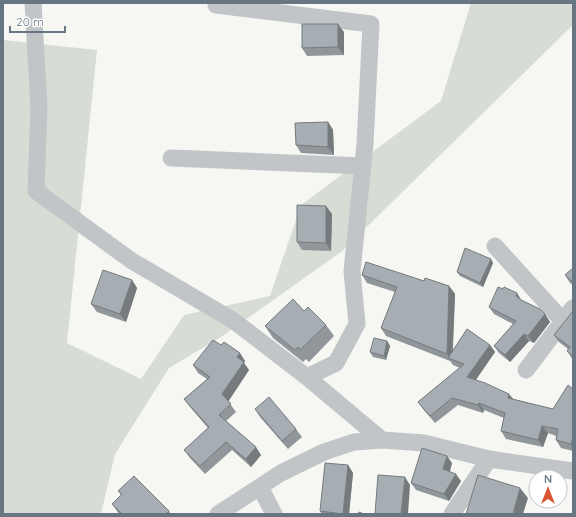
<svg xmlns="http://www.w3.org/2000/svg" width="576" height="517" font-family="Quicksand,sans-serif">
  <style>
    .green { fill: #d7ddd4 }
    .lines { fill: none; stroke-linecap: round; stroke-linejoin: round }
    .street { stroke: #c1c5c8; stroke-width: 17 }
    .wall { fill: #90969a }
    .shaded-wall { fill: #757a7d }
    .building { fill: #a7aeb3; stroke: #757a7d }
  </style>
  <rect width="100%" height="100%" fill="#f6f6f3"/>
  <path class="green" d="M471,3H569L573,6V25L341,252L221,337L169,368L115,454L101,514H3V40L97,50L67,343L141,379L184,315L270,296L301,205L441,101Z"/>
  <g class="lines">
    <path class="street" d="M33,3L39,107L36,191L132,261L234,321L307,377L382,440
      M216,3V5L371,24L365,144L352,271L357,324L336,363L307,377
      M171,158L363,166
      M495,246L562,320
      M526,370L573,308
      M260,487L274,514
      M218,514L281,473L324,452L354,442L382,440L424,443L489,459L573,471
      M452,514L489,459"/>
  </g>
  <path class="wall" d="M344,32V55L307,56L302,48Z
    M328,122L333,130L334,155L301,153L296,145Z
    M332,214L331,251L302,250L297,242Z
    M491,259L493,263L483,287L460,276L457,272Z
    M573,268V285L570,283L565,275Z
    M362,275L424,281L449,286L455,294L453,350L490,345L495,352L476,380L513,399L553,409L573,389V451L561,448L556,440V436L548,433L543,447L506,439L501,431L504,418L484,410L483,413L458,405L435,423L423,409L418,402L460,368L453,365L450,361L386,336L381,328L395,292L367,283Z
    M132,280L137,288L126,322L97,312L91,304Z
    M522,300L545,314L550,322L534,343L529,341L510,362L499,353L494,346L513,324L494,314L489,307Z
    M304,311L326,325L334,336L309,362L306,359L303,362L273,338L265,326Z
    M573,311V360L567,351L568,349L559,342L554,335Z
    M387,341L390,346L386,360L373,357L370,352Z
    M221,345L245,361L244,363L249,370L228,401L236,412L226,421L261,455L251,467L232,450L205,474L190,458L184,450L208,428L190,407L184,399L207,379L198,373L193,365Z
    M255,409L296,429L302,437L288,449L260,417Z
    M452,463L450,472L461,481L449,501L416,490L411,483Z
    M348,465L353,473L349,514H322L320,511Z
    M118,491L169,511L171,514H119L112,504L121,495Z"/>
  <path class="shaded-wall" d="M338,24L344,32V55L338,47Z
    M328,122L333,130L334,155L328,147Z
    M326,206L332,214L331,251L326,243Z
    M491,259L493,263L483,287L480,283Z
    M132,280L137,288L126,322L120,314Z
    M449,286L455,294L452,359L450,358L447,354Z
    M517,293L522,301L516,296Z
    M545,314L550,322L534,343L528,336Z
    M524,334L529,341L510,362L505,355Z
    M387,341L390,346L386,360L384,356Z
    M490,345L495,352L472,385L467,377Z
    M240,353L245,361L244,363L249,370L228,402L222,394L237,357Z
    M509,394L515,401L508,398Z
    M479,403L484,410L483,413L478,405Z
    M542,426L548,433L543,447L538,440Z
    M573,438V448L571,444Z
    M256,447L261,455L251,467L246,459Z
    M447,456L452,463L448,476L443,469Z
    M348,465L353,473L349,514H343Z
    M456,474L461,481L449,501L444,494Z
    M405,477L410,485L408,514H401Z
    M520,488L528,498L523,514H513Z"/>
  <path class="building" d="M302,24H338V47L302,48Z
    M328,122V147L296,145L295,123Z
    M297,205L326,206V243L297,242Z
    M465,248L491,259L480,283L457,272Z
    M366,262L424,281L425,278L449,286L447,354L381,328L397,287L362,275Z
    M573,268V282L565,275Z
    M103,270L132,280L120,314L91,304Z
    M498,287L503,289L504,287L517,293L516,296L521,300L540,309L545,314L528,336L524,334L505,355L494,346L516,321L489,307Z
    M293,299L304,311L308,307L326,325L300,350L298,347L295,350L265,326Z
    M573,311V356L567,351L570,347L554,335Z
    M467,329L490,345L467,377L485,383L509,394L508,398L553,409L568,385L573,389V438L571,444L556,440L558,429L542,426L538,440L501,431L505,413L479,403L478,405L452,398L430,416L418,402L464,364L448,358Z
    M374,338L387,341L384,356L370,352Z
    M213,340L221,345L224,342L240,353L237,357L244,362L222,394L231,404L219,415L256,447L246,459L226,442L200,466L184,450L209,427L184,399L210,377L193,365Z
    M269,397L296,429L282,441L255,409Z
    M422,448L447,456L443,469L456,474L444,494L411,483Z
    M325,463L348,465L343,514L320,511Z
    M378,475L405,477L401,514H375Z
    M478,475L520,488L513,514H466Z
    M134,476L169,511L166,514H122L112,504L122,494L118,491Z
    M359,512L364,514H358Z"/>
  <rect width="576" height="517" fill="none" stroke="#677682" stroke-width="8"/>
  <g transform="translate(548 489)"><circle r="19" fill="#ffffff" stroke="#c2c8cd"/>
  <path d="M0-3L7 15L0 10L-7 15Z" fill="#d75532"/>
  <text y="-6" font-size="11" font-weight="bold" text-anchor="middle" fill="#677682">N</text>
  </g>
  <path d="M10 26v6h55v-6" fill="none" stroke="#677682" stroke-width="2"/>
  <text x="16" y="26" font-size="12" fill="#677682" stroke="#ffffff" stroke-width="3" paint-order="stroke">20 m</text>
</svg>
